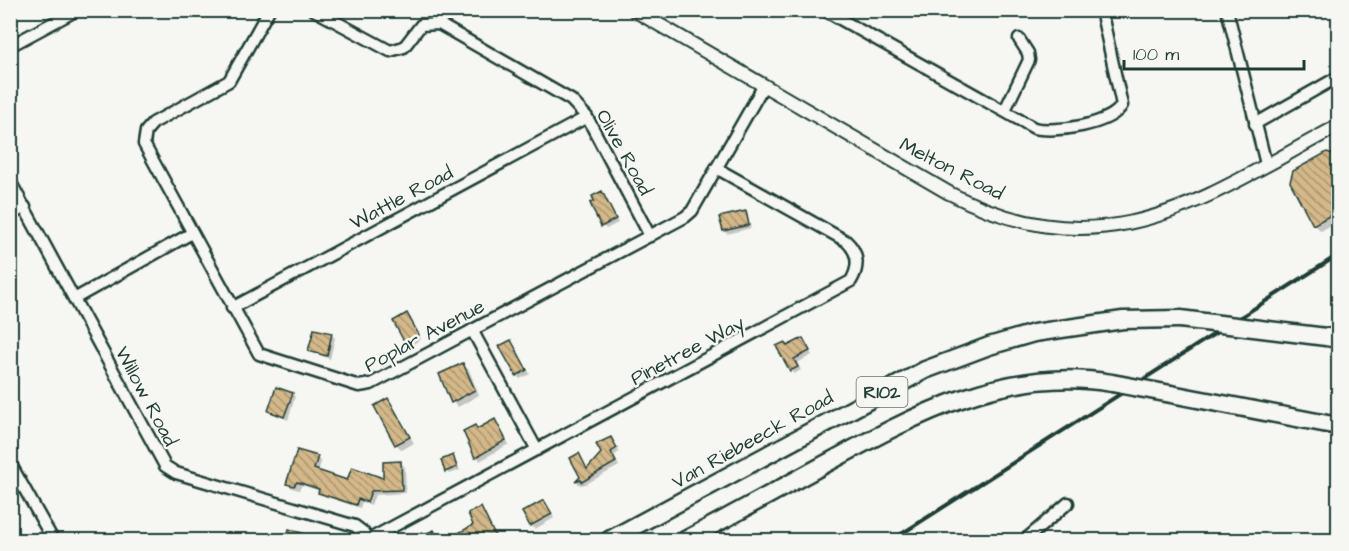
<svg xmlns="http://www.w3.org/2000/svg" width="1349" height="551" font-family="'Architects Daughter',sans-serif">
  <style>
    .shadow { fill: #0003 }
    .building { fill: url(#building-back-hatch); stroke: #1f3d34; stroke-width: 1.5 }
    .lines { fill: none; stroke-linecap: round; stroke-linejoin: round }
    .minor-casing { stroke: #1f3d34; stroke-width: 15 }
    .tertiary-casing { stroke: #1f3d34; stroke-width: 16 }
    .primary-casing { stroke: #1f3d34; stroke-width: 21 }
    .minor { stroke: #f6f6f2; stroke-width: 10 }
    .tertiary { stroke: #f6f6f2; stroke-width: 12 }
    .primary { stroke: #f6f6f2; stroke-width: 16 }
    .rail { stroke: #1f3d34; stroke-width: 4 }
    .primary-bridge-casing { stroke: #1f3d34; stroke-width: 21; stroke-linecap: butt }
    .primary-bridge { stroke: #f6f6f2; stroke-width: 16 }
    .labels { text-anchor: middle; stroke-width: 5; stroke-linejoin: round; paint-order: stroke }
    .shield { fill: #f6f6f2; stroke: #60746d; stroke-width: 1.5 }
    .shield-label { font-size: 18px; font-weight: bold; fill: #1f3d34 }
    .street-label { font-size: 20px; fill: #1f3d34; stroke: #f6f6f2 }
  </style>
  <defs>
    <pattern id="building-back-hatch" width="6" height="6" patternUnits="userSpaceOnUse" patternTransform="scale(1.5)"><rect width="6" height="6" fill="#d4b889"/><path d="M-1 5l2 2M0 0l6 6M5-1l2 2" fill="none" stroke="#ab9771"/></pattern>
  </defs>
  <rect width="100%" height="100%" fill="#f6f6f2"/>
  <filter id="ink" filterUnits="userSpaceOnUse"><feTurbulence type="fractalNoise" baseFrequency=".0167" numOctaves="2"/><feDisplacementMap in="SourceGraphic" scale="12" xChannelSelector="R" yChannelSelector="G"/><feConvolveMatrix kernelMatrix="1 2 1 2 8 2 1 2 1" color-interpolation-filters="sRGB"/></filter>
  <g filter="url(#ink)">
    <path class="shadow" d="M1337,157L1338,221L1321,231L1314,224Z
      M602,193L618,223L606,229L603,226Z
      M745,213L751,228L727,234L724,230Z
      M410,318L421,339L410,346L395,322Z
      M332,335L335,338L330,359L310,351Z
      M803,340L812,355L797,363L801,370L794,374L791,370L788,347Z
      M511,342L530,374L520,379L517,376Z
      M463,365L469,370L479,395L458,407L453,402Z
      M292,394L295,397L288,420L269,411Z
      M388,400L414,443L402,450L396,444Z
      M495,421L509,444L480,461L465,431L475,427L478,430Z
      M611,438L619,452L614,456L619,466L586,484L580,485L577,482L581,478L579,455L588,470Z
      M453,457L460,470L450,474L446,471Z
      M317,458L321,462L318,472L348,482L385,480L401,463L405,467L406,493L375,495L371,505L362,502L360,508L324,496L320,491L302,485L299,490L292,488L288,484Z
      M547,505L554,518L535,529L531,525Z
      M480,509L497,540H449L475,525Z"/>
    <path class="building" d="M1327,152L1338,156V211L1313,225L1290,182L1293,171Z
      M602,191L616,219L601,227L590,203L594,201L592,196Z
      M746,211L749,225L723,231L719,217Z
      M407,313L419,335L405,343L393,321Z
      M314,329L332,333L327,356L308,351Z
      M803,338L810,351L794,359L798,367L790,371L776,346L785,342L787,346Z
      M511,340L527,370L516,376L499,346Z
      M463,363L475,390L451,403L439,374Z
      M276,387L293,393L284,417L268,411Z
      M388,398L410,437L395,445L374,406Z
      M495,419L506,440L475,458L463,431L475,425L477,429Z
      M611,437L617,448L611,452L616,462L582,482L581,480L575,482L580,477L570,458L579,453L587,469L601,453L596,444Z
      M297,450L318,456L314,469L347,480L352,467L383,478V462L401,461L402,490L371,491L367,502L358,499L356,505L318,493L319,489L297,482L294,486L286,484Z
      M453,455L457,467L445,472L441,460Z
      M544,500L552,514L530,526L522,512Z
      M481,507L497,540H446L473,525L468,513Z
      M289,529L318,538V540H286Z
      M434,530L439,540H411Z"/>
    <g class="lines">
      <defs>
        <path id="minor" d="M269,10L229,81L153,123L146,131L144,144L259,354L359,386L371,384L685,217L692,211L764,85
          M314,10L390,51L404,47L421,25L439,24L571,100L587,117L650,236
          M824,10L1034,128C1055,133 1111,125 1122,105L1101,10
          M1227,10L1266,164
          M10,46L77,10
          M1005,110L1029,60L1028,53L1019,39
          M1255,124L1338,77
          M10,181L165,466L176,473L355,526L363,532L368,540
          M10,215L25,207
          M74,299L192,233
          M232,308L587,117
          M472,330L537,450
          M10,463L53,540
          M368,540L851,281C860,266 858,252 846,241L716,168
          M1025,540L1068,503"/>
        <path id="tertiary" d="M634,10L949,193C1107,274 1201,199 1338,126"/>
        <path id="primary" d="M1326,337L1338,339
          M1171,394L1338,426
          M609,540L925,370L989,346L1034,333L1123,320L1180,319
          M685,540C733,515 781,488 829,462C917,414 1008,365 1112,383"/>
      </defs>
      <use href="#minor" class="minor-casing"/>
      <use href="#tertiary" class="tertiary-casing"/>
      <use href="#primary" class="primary-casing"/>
      <use href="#minor" class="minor"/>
      <use href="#tertiary" class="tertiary"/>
      <use href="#primary" class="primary"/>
      <path class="rail" d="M892,540L1338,255"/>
      <defs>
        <path id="primary-bridge" d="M1180,319L1326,337
          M1112,383L1171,394"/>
      </defs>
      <use href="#primary-bridge" class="primary-bridge-casing"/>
      <use href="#primary-bridge" class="primary-bridge"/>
    </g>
  </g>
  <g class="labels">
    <rect class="shield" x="856.5" y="377" width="51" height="30" rx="4.5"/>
    <g class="shield-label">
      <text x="882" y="398">R102</text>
    </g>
    <g class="street-label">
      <text transform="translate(625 152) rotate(61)" y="7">Olive Road</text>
      <text transform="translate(952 168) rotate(27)" y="7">Melton Road</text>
      <text transform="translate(401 197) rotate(-28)" y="7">Wattle Road</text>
      <text transform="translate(424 335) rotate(-28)" y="7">Poplar Avenue</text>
      <text transform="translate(687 350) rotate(-28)" y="7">Pinetree Way</text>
      <text transform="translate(147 396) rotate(62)" y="7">Willow Road</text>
      <text transform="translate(752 439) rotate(-29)" y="7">Van Riebeeck Road</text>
    </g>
  </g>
  <rect width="1349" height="551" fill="none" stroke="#f6f6f2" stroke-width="36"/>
  <rect x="18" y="18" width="1313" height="515" fill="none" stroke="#1f3d34" stroke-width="2" filter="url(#ink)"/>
  <path d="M1124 60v9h180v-9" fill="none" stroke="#1f3d34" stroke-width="3"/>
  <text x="1133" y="60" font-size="18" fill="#1f3d34" stroke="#f6f6f2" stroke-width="4.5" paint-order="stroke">100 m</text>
</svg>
